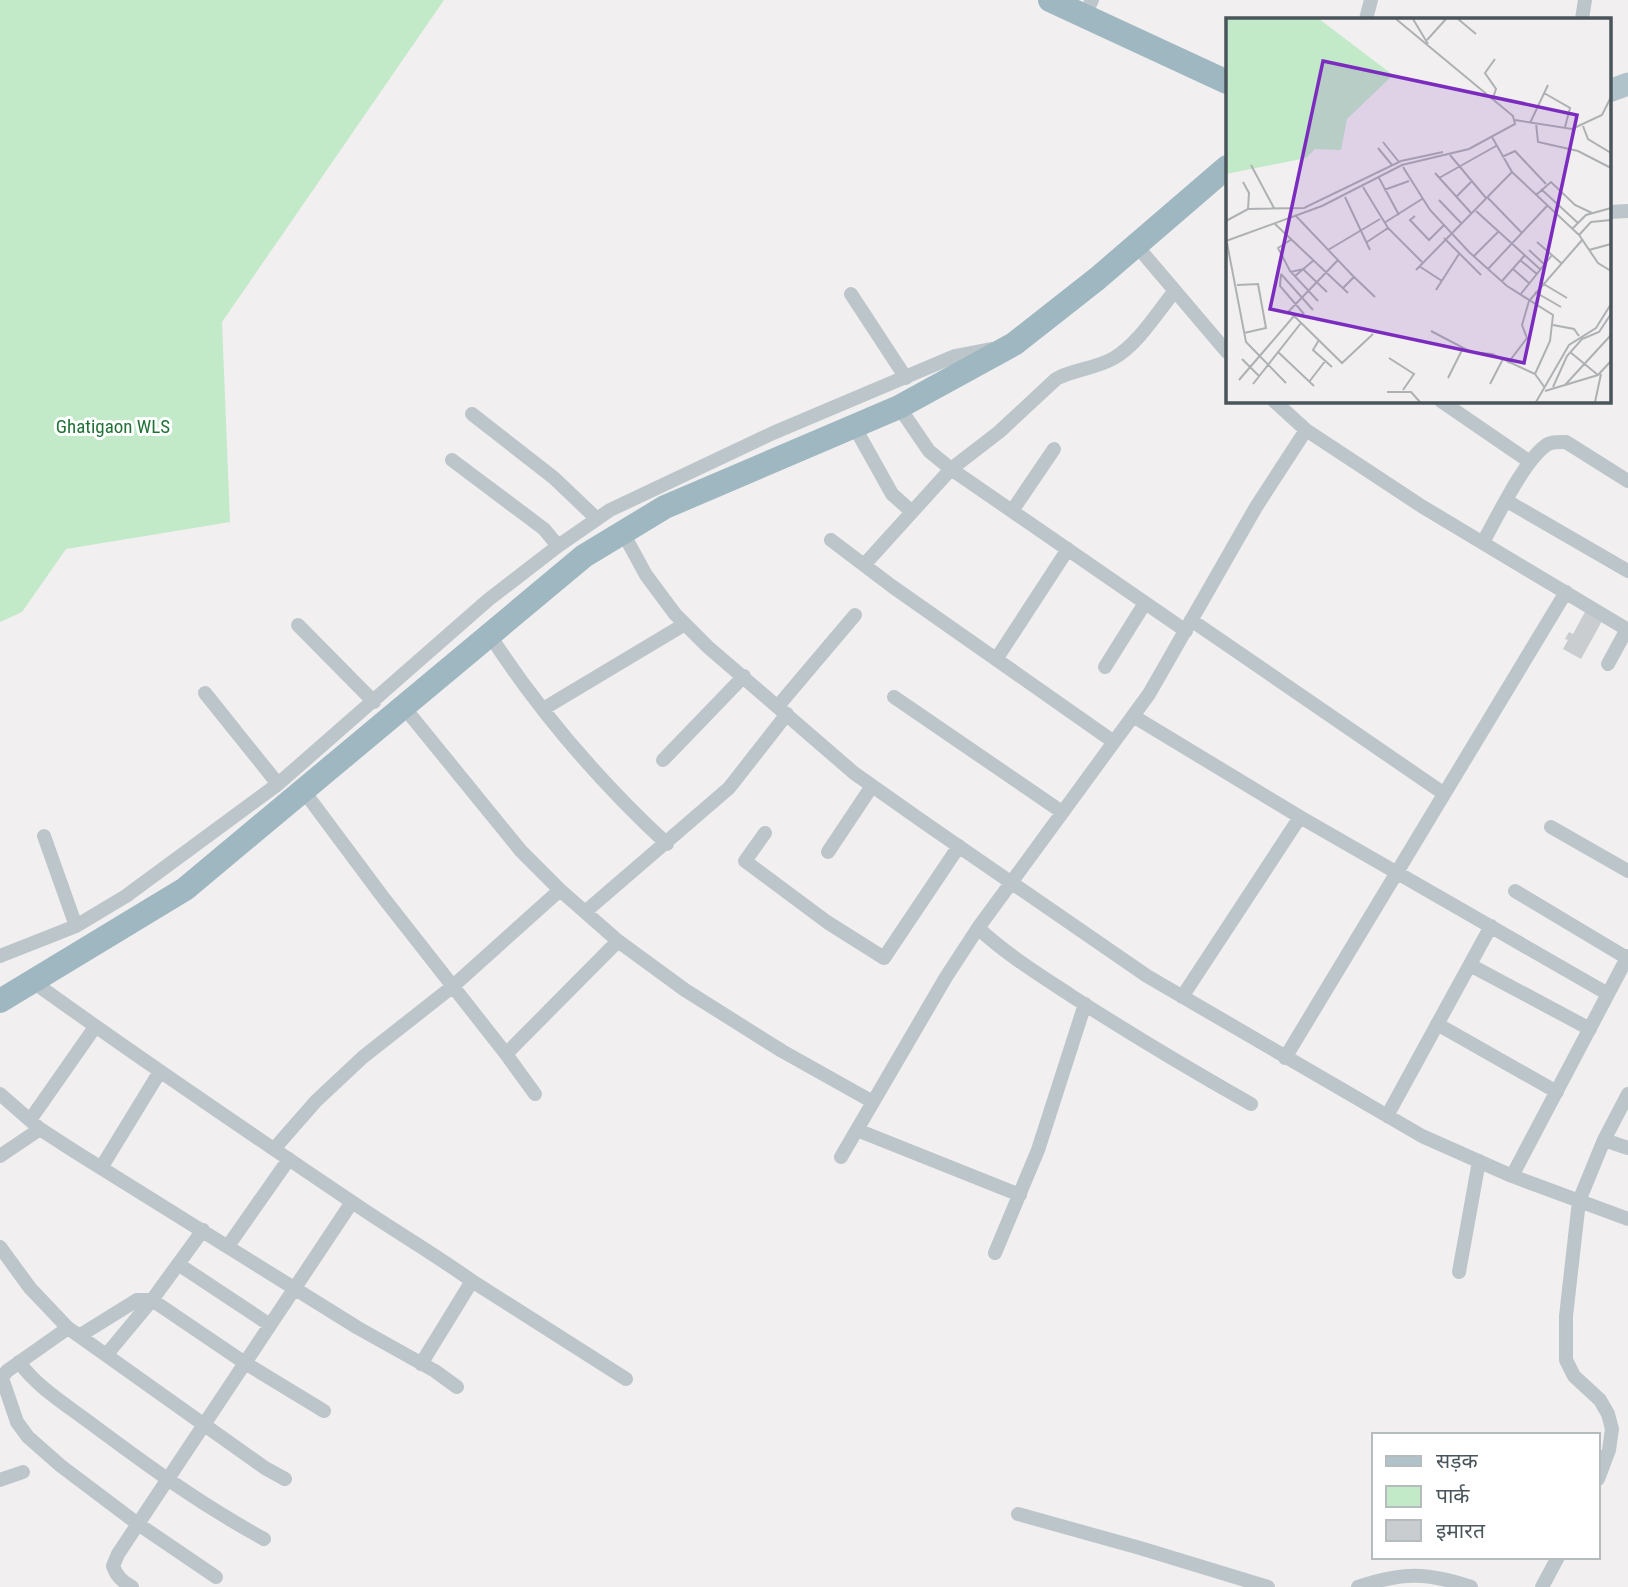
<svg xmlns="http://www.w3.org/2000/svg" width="1628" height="1587" font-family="'Roboto Condensed','Noto Sans Devanagari',sans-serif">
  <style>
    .green { fill: #c2e9c8 }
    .building { fill: #c9cdd0 }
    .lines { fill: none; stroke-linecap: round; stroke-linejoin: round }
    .minor { stroke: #bcc6ca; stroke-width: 14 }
    .primary { stroke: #b1c3ca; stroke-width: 23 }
    .trunk { stroke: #9eb7c0; stroke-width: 24 }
    .labels { text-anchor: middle; stroke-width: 6; stroke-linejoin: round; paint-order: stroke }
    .park-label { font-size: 19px; fill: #227238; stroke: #fff }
    .inset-road { fill: none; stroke: #aeb1b3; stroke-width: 2 }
    .view { fill: #7b2cbf; fill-opacity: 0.15; stroke: #7b2cbf; stroke-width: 3.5 }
    .inset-edge { fill: none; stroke: #49555a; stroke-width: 3.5 }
  </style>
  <rect width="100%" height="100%" fill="#f1efef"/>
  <path class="green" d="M0,0H444L222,322L230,522L66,549L22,612L0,622Z"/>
  <path class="building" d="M1585,612L1602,621L1581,659L1563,649L1568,640L1565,639L1569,632L1573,634Z"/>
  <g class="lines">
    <path class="minor" d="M1084,16L1092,0
      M1366,19L1371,0
      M1582,19L1585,0
      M1609,212L1628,211
      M1136,245L1227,352
      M851,294L906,378
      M1274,401L1306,430L1423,507L1628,630
      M1441,401L1530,462
      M899,407L929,451L951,469L1186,631
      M472,414L554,478L597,519
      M854,426L892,494L912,512
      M452,460L544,529L558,546
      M1507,501L1628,571
      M1012,511L1054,449
      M622,531L646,575L675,614L708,647L854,773L922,821L1147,976L1422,1136L1512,1176L1628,1219
      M831,540L893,587L1114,742
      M1483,542C1498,516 1522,464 1545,446C1551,441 1559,442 1566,442L1628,481
      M864,565L951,469L999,432L1056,379C1074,369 1095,369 1114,358C1138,344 1156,314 1174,292
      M1191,620L1443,793
      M298,625L374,702
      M489,634C539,711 599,781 667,844
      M997,658L1068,549
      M1608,664L1627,629
      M1105,667L1145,603
      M205,693L278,784
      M894,697L1062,812
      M403,706L521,851L560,890L618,941L685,990L782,1051L873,1102
      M778,706L855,615
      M543,709L685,624
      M1133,716L1300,817L1608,994
      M663,760L744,676
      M303,790L382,896L506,1054L535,1094
      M1551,827L1628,871
      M765,833L745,861L827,922L884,958L959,846
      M44,836L76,926
      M828,852L872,786
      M1515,891L1627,958
      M585,912L729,788L787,714
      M978,928C1006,954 1038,974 1070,995C1129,1033 1189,1069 1251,1104
      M0,956L76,926L126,896L278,784L488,600L558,546L610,510L773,433L955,356L991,349
      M1470,965L1590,1029
      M32,981C140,1059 251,1134 361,1208C398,1233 436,1255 472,1281
      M1182,997L1300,817
      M1437,1024L1557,1092
      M506,1054L618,941
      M1285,1058L1566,592
      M0,1094L40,1129L74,1151L358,1328L435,1371L457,1387
      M1387,1116L1491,926
      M30,1120L95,1027
      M857,1130L1020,1195
      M1604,1140L1628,1148
      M274,1149L316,1101L363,1057L452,987L560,890
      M0,1156L40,1129
      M841,1157L946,977L978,928L1149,694L1256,507L1306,430
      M101,1168L159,1073
      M1512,1176L1628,956
      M228,1246L289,1159
      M0,1247L30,1288L68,1328L265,1468L285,1479
      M995,1253L1038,1150L1085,1004
      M178,1264L270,1325
      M1459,1272L1479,1161
      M68,1328L7,1371L2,1378L17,1422L28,1437L61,1466L138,1524L216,1577
      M79,1336L137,1300H152L245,1363L324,1411
      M107,1354L152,1300L203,1230
      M19,1362C37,1387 65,1404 89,1422C148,1466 200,1504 264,1539
      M421,1364L472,1281L626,1379
      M1598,1479L1609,1450L1612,1429L1608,1414L1600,1400L1574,1376L1566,1360V1316L1579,1201L1604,1140L1628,1094
      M0,1480L23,1472
      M1018,1514L1140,1548L1268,1587
      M132,1587C122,1581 117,1577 113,1566L118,1554L352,1202
      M1358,1587C1402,1572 1427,1572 1471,1587
      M1542,1587L1558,1557"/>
    <path class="primary" d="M1609,91L1628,84"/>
    <path class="trunk" d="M1050,0L1227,82
      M0,1001L185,889L584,556L665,507L899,407L1014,344L1098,278L1227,167"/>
  </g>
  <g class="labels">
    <g class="park-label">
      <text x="113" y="433">Ghatigaon WLS</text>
    </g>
  </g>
  <g transform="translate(1226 18)">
    <rect width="385" height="385" fill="#f1efef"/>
    <path d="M0,1H93L167,57L121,101L115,132L89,131L80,140L0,156Z" fill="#c2e9c8"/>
    <path class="inset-road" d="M187,1L202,26M232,1L250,16M201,22L220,1M318,75L344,90L339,109M267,80L270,71L259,55L269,41M289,102L346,111L376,97L385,79M304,105L322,67M310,105L312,124L352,133L385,150M357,108L362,121L385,135M266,119L286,154L353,217L372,245L385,253M157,124L173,144M152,130L166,147M224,137L260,180M276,139L289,133L320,166M25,147L48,190M177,149L204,192L243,234L281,268L327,297L324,323L309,356M209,155L246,196M153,160L173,197M213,160L270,128M17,164L23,175L22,191M137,169L162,210L196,244M315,171L352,205M158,172L183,163M310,177L325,164L349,187L366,195M119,179L144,232M230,179L245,164M262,180L296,215M213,182L235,205M250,193L315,252M69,197L128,259M189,198L184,202L203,222L218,207M0,203L22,191L78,190L175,143L217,134M158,205L196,181M49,206L122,275M347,210L360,197L385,190M353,217L365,204L385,202M218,220L255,257M66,221L52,230L64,253L92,283M0,223L96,188L176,147L243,131L289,106L287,98L170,1M141,224L162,210M311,224L335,245M1,225L20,324L60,365M102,232L154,201M303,232L319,247M363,232L385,226M248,238L272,214M112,242L63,293L116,345L147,316M294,242L311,256M193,248L216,263M262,251L321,188M287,251L303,265M190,252L286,154M65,254L77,251L101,274M55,256L54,268L78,296M55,256L87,292M69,258L88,242M276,263L299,237M316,265L341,280M11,267L32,266L40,310L18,315M117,270L128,259L149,279M210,272L233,236M309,274L335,289M294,277L326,237M327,307L348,311L353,318M205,313L245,334L266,336L309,356L319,370M93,322L87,332L106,349M52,334L88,368M344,334L372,357M163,340L188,356L177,372M16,341L33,358M282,345L301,320L296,307L303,283L357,221M222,360L237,330M13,362L68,298M83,364L100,342M27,366L75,305M264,366L277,341M339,367L385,317M327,369L341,338L356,321L373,314L385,296M319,373L372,357L385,343M161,374H185L194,384M310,384L343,327L370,310L385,286M369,384L375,356"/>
    <path class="view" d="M97,43L351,97L298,345L44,291Z"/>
    <rect width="385" height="385" class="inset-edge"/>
  </g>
  <rect x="1372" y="1433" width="228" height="126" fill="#ffffff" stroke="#b6bbbd" stroke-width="2"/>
  <rect x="1386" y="1456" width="35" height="10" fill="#b1c3ca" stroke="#b6bbbd" stroke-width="2"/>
  <text x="1436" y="1468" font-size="21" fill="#49555a">सड़क</text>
  <rect x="1386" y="1486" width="35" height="21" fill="#c2e9c8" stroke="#b6bbbd" stroke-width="2"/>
  <text x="1436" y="1503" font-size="21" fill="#49555a">पार्क</text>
  <rect x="1386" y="1520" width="35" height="21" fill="#c9cdd0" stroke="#b6bbbd" stroke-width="2"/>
  <text x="1436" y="1538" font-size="21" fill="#49555a">इमारत</text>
</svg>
